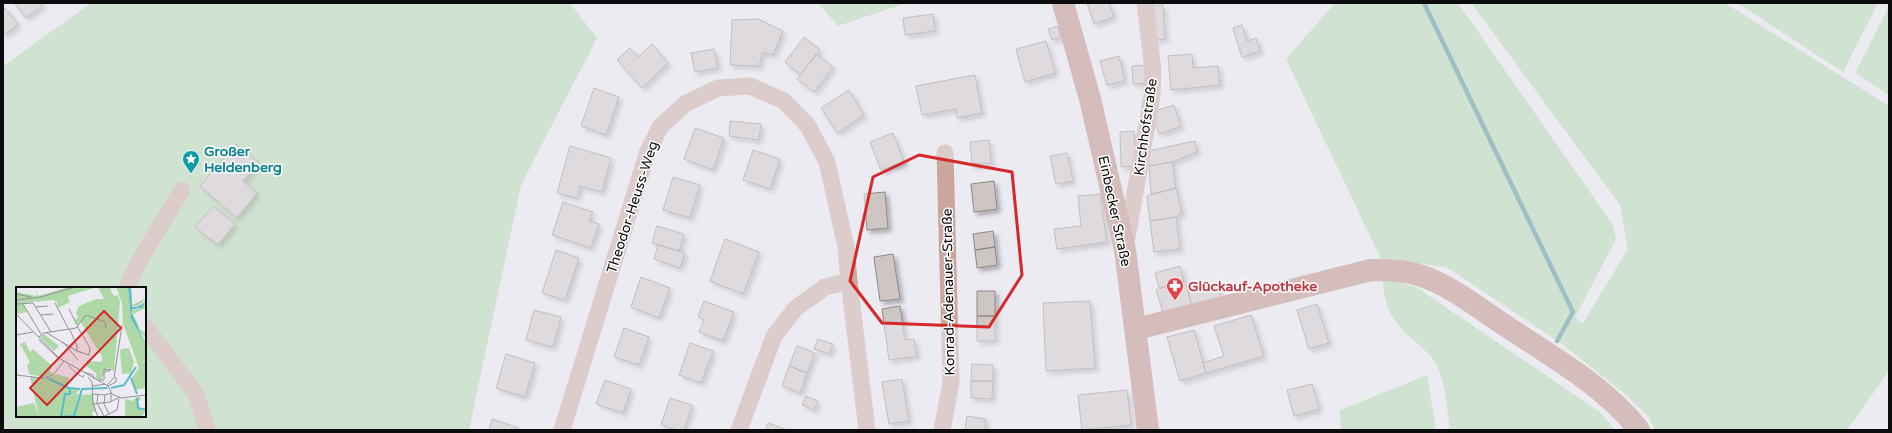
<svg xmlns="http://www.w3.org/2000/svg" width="1892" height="433" font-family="'Varela Round',sans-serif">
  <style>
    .green { fill: #aed9a6; fill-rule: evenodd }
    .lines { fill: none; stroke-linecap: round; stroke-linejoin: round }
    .stream { stroke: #428890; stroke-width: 4.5 }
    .building { fill: #cec6c3; stroke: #8f8885; filter: url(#shadow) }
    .street { stroke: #c9a79d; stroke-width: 17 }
    .secondary { stroke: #b58576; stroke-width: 22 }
    .marked { fill: none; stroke: #d62828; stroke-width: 3; stroke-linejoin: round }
    .labels { text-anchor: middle; stroke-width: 3; stroke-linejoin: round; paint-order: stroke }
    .street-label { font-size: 14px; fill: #0c0b0e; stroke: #fff }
    .culture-label { font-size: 14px; font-weight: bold; fill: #0d838f; stroke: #fff; text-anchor: start }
    .health-label { font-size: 14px; font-weight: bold; fill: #be3a42; stroke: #fff; text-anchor: start }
    .inset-river { fill: none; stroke: #59bdc7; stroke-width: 2 }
    .inset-road { fill: none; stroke: #929197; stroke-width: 1 }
    .view { fill: #d62828; fill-opacity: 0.15; stroke: #d62828; stroke-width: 2 }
    .inset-edge { fill: none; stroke: #0c0b0e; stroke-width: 2 }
  </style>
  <defs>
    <filter id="shadow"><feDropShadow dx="3.5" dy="3.5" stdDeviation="2" flood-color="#0004"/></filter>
  </defs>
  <rect width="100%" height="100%" fill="#ecebf2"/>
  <path class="green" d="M91,3H570L597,38L521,185L469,430H3V66ZM17,288H145V416H17Z
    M818,3H907L838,26Z
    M1335,3H1458L1613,225L1616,239L1575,318L1583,323L1628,249L1620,205L1471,3H1725L1889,106V371L1847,430H1655L1648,416L1627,396L1562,344L1446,267L1381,259L1286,59Z
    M1737,3H1878L1843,72Z
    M1889,6V95L1855,73Z
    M1383,278L1416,287L1600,412L1615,430H1450C1447,410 1446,385 1437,366C1433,357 1424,350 1417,343C1394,324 1383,308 1383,278Z
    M1427,375L1436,430H1341L1340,410Z"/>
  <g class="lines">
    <path class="stream" d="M1424,3L1573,312L1557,341"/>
  </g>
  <path class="building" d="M14,3H45L26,18Z
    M1087,3H1109L1114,17L1094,24Z
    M1163,5L1165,39L1155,40L1152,6Z
    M5,8L18,24L3,36V9Z
    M933,14L935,31L905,35L903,18Z
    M758,19L783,31L773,55L763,52L759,66L730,65L732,20Z
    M1242,25L1247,41L1256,38L1260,51L1242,57L1233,28Z
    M1058,26L1061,37L1052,40L1048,29Z
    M804,37L820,50L800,75L785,62Z
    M1046,41L1055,73L1025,82L1016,49Z
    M652,44L668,63L642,88L617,60L630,48L638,57Z
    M714,49L718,68L695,72L691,53Z
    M816,54L833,67L814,92L797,79Z
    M1192,54L1193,68L1218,66L1220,85L1171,90L1168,56Z
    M1119,56L1125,81L1107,85L1100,61Z
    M1146,65L1148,83L1133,84L1132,66Z
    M975,75L982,113L957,118L956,109L922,115L916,86Z
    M594,88L619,97L606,135L581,126Z
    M849,90L864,115L837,133L821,108Z
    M1174,105L1181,126L1159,134L1151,112Z
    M730,121L761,124L759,140L729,136Z
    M695,128L724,138L713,170L684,159Z
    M1134,131L1135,166L1121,167L1120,132Z
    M893,133L904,162L881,170L870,142Z
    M989,140L991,163L972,164L970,142Z
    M1195,141L1197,152L1172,162L1149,166L1148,151Z
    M236,144L259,163L243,181L257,193L237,218L200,186Z
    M570,146L611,158L602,192L580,186L577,198L557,193Z
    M753,150L780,159L770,189L743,180Z
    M1067,153L1073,181L1056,184L1050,156Z
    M1172,162L1176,188L1151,194L1149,166Z
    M673,177L700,185L690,218L663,210Z
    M994,181L997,209L974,212L971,184Z
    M1176,188L1182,213L1176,217L1150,221L1147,196Z
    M885,192L888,228L867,230L864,194Z
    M1100,194L1107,242L1057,249L1054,229L1081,226L1078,196Z
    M563,202L593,212L589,221L599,224L591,248L552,235Z
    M213,206L235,224L218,245L195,227Z
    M1176,217L1180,249L1154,252L1150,221Z
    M657,226L684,234L679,251L652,243Z
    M993,231L995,247L975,250L973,234Z
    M725,239L759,252L743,294L710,281Z
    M658,245L685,253L680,268L654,259Z
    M995,247L997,265L977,268L975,250Z
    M556,250L579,258L565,300L542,293Z
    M893,254L900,299L880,301L874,257Z
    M1180,266L1184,282L1159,288L1155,273Z
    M641,277L670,288L659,318L631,307Z
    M1185,281L1193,310L1165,318L1156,290Z
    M1217,283L1222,302L1193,310L1188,291Z
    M977,291H995V316H977Z
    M704,301L734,312L723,341L699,332L704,320L698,317Z
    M1090,301L1095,368L1046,371L1043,303Z
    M1317,304L1329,343L1309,349L1297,310Z
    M900,306L905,340L914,339L917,356L889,360L882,309Z
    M534,310L561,317L553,347L526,340Z
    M1251,315L1264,356L1206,373L1203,363L1224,356L1214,326Z
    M977,316H995V341H977Z
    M624,328L649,337L639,365L614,357Z
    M1194,330L1206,373L1180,381L1167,337Z
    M818,339L833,344L829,354L814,349Z
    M690,343L713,351L701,383L679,375Z
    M797,346L815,353L807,373L789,366Z
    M506,354L535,363L525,397L496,388Z
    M972,364L993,365V381H971Z
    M789,366L807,373L800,393L782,386Z
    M902,379L909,421L889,424L882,382Z
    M605,380L631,389L623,413L596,404Z
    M971,381H993L992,399L971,398Z
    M1312,384L1319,409L1294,416L1287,390Z
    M1127,390L1131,425L1082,430L1078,395Z
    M806,396L818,401L814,410L802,405Z
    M670,398L692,405L684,430H677L661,425Z
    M967,416L986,419L985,430H965Z
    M492,419L518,428L517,430H489Z
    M768,423L787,430H765Z"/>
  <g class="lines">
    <path class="street" d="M1126,244L1152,96L1153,71L1145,3
      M849,281L867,430
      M127,288L138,263L182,190
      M145,326L196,394L207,430
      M562,430L647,154L660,127L685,104L718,88L750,86L784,101L808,126L827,162L846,247L849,281L825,287L796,308L774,336L739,430
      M942,430L951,382L945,153"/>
    <path class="secondary" d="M1063,3L1090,99L1125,250L1148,430
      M1136,329L1371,270C1389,270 1404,270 1422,276C1451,286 1477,307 1503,324C1550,356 1603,384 1639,430"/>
  </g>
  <path d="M0 0H1892V433H0ZM919,155L1012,172L1022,275L989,327L882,323L850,281L873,177Z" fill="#ecebf2" fill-opacity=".55" fill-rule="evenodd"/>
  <path class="marked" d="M919,155L1012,172L1022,275L989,327L882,323L850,281L873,177Z"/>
  <defs>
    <symbol id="sight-pin" viewBox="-11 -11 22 30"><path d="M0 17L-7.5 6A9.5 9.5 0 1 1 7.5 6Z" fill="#0f9aa8" stroke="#fff"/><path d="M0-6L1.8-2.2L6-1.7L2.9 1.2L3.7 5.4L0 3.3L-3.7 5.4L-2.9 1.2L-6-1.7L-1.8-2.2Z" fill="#fff"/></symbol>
    <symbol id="pharmacy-pin" viewBox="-11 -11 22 30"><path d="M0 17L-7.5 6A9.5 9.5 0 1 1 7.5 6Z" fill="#e0444e" stroke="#fff"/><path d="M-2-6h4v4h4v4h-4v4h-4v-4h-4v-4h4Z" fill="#fff"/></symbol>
  </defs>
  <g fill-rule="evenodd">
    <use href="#sight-pin" x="181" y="149" width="20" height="27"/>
    <use href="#pharmacy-pin" x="1165" y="276" width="20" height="27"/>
  </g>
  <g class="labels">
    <g class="street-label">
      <text transform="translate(1145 127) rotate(-82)" y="5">Kirchhofstraße</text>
      <text transform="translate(632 207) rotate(-72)" y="5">Theodor-Heuss-Weg</text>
      <text transform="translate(1115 211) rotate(78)" y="5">Einbecker Straße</text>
      <text transform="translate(948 292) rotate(-91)" y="5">Konrad-Adenauer-Straße</text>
    </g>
    <g class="culture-label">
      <text x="204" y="156">Großer<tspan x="204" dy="16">Heldenberg</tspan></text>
    </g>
    <g class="health-label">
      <text x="1188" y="291">Glückauf-Apotheke</text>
    </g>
  </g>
  <g transform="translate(16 287)">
    <rect width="130" height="130" fill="#ecebf2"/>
    <path d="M19,0L22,9L53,0H81L52,9L54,15L42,21L41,15L37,13L6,16L11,25L0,27V5L21,9ZM82,0H99L94,2L98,9L102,8L104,15L98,84L91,81L85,93L79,91L81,87L69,78L71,74L86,75V70L64,34L62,38L59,33L62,30L60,26L63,19L80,12H88ZM100,0H112L115,32L130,57V71L124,78L130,73L129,101L119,103L115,92L123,81L107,37L106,16ZM115,0L116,18L130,11L122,20L115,19ZM130,16V21L117,27L124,42L130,47V52L121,39L115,25V23L124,22ZM28,47L43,59L38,64L24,50ZM9,55L14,65L17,62L36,79L34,84L28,81L38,87L26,90L13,87L11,78L14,75L4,57ZM113,61L118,75L115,86L111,92L114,86L106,87L104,65L105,62ZM41,87L53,91L52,101L64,102L60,107H52L48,108L63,107L58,128L37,130L30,113L37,130H23L14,90L30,91ZM76,107L80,124L76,125L77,130L59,129L65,108ZM121,110H124L125,113L122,114L124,122L129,125L125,130H109V112L116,114ZM18,116L23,130H0V120Z" fill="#aed9a6"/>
    <path d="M112,0H115L116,20H122L130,14L126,21L117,22L115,25L130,57L115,32Z" fill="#59bdc7"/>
    <path class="inset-river" d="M31,91L53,101M115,91L121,107M95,101L108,98L120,80M121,111L122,121L130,123M43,130L58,129M45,130L49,107H54V101L64,102M61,130L58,129L66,102L91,101"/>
    <path class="inset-road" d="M0,7L15,10M0,13L25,10L59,0M39,16L53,43M0,17L17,16L35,45M7,17L25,47M20,20L32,19M53,22L61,38M0,27L43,71L92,99M25,28L37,27M54,43L61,59V64L73,68L74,61L61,39M31,46L61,64M0,48L17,45M23,50L28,46L60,41L70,28L89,35L90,41M23,53L42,71M47,55L62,73M52,78L61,87L67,90L68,88M67,85L77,88L78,92M0,88L26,91L37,88L48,74M72,90L76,95L77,117L82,130M82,93H88V82L95,83L89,85M91,98L98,91L106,38M77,99L89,97M92,99L96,107L105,111L130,108M92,99L100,95V90M77,107L89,108L95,106V114M82,107L81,116L88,129M89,108L88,117L93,127M77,117L94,115L104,110M87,130L101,123L103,112"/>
    <path class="view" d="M88,24L105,41L31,118L14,101Z"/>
    <rect width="130" height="130" class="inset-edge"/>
  </g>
  <rect width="1892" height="433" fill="none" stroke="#0c0b0e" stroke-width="8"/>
</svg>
